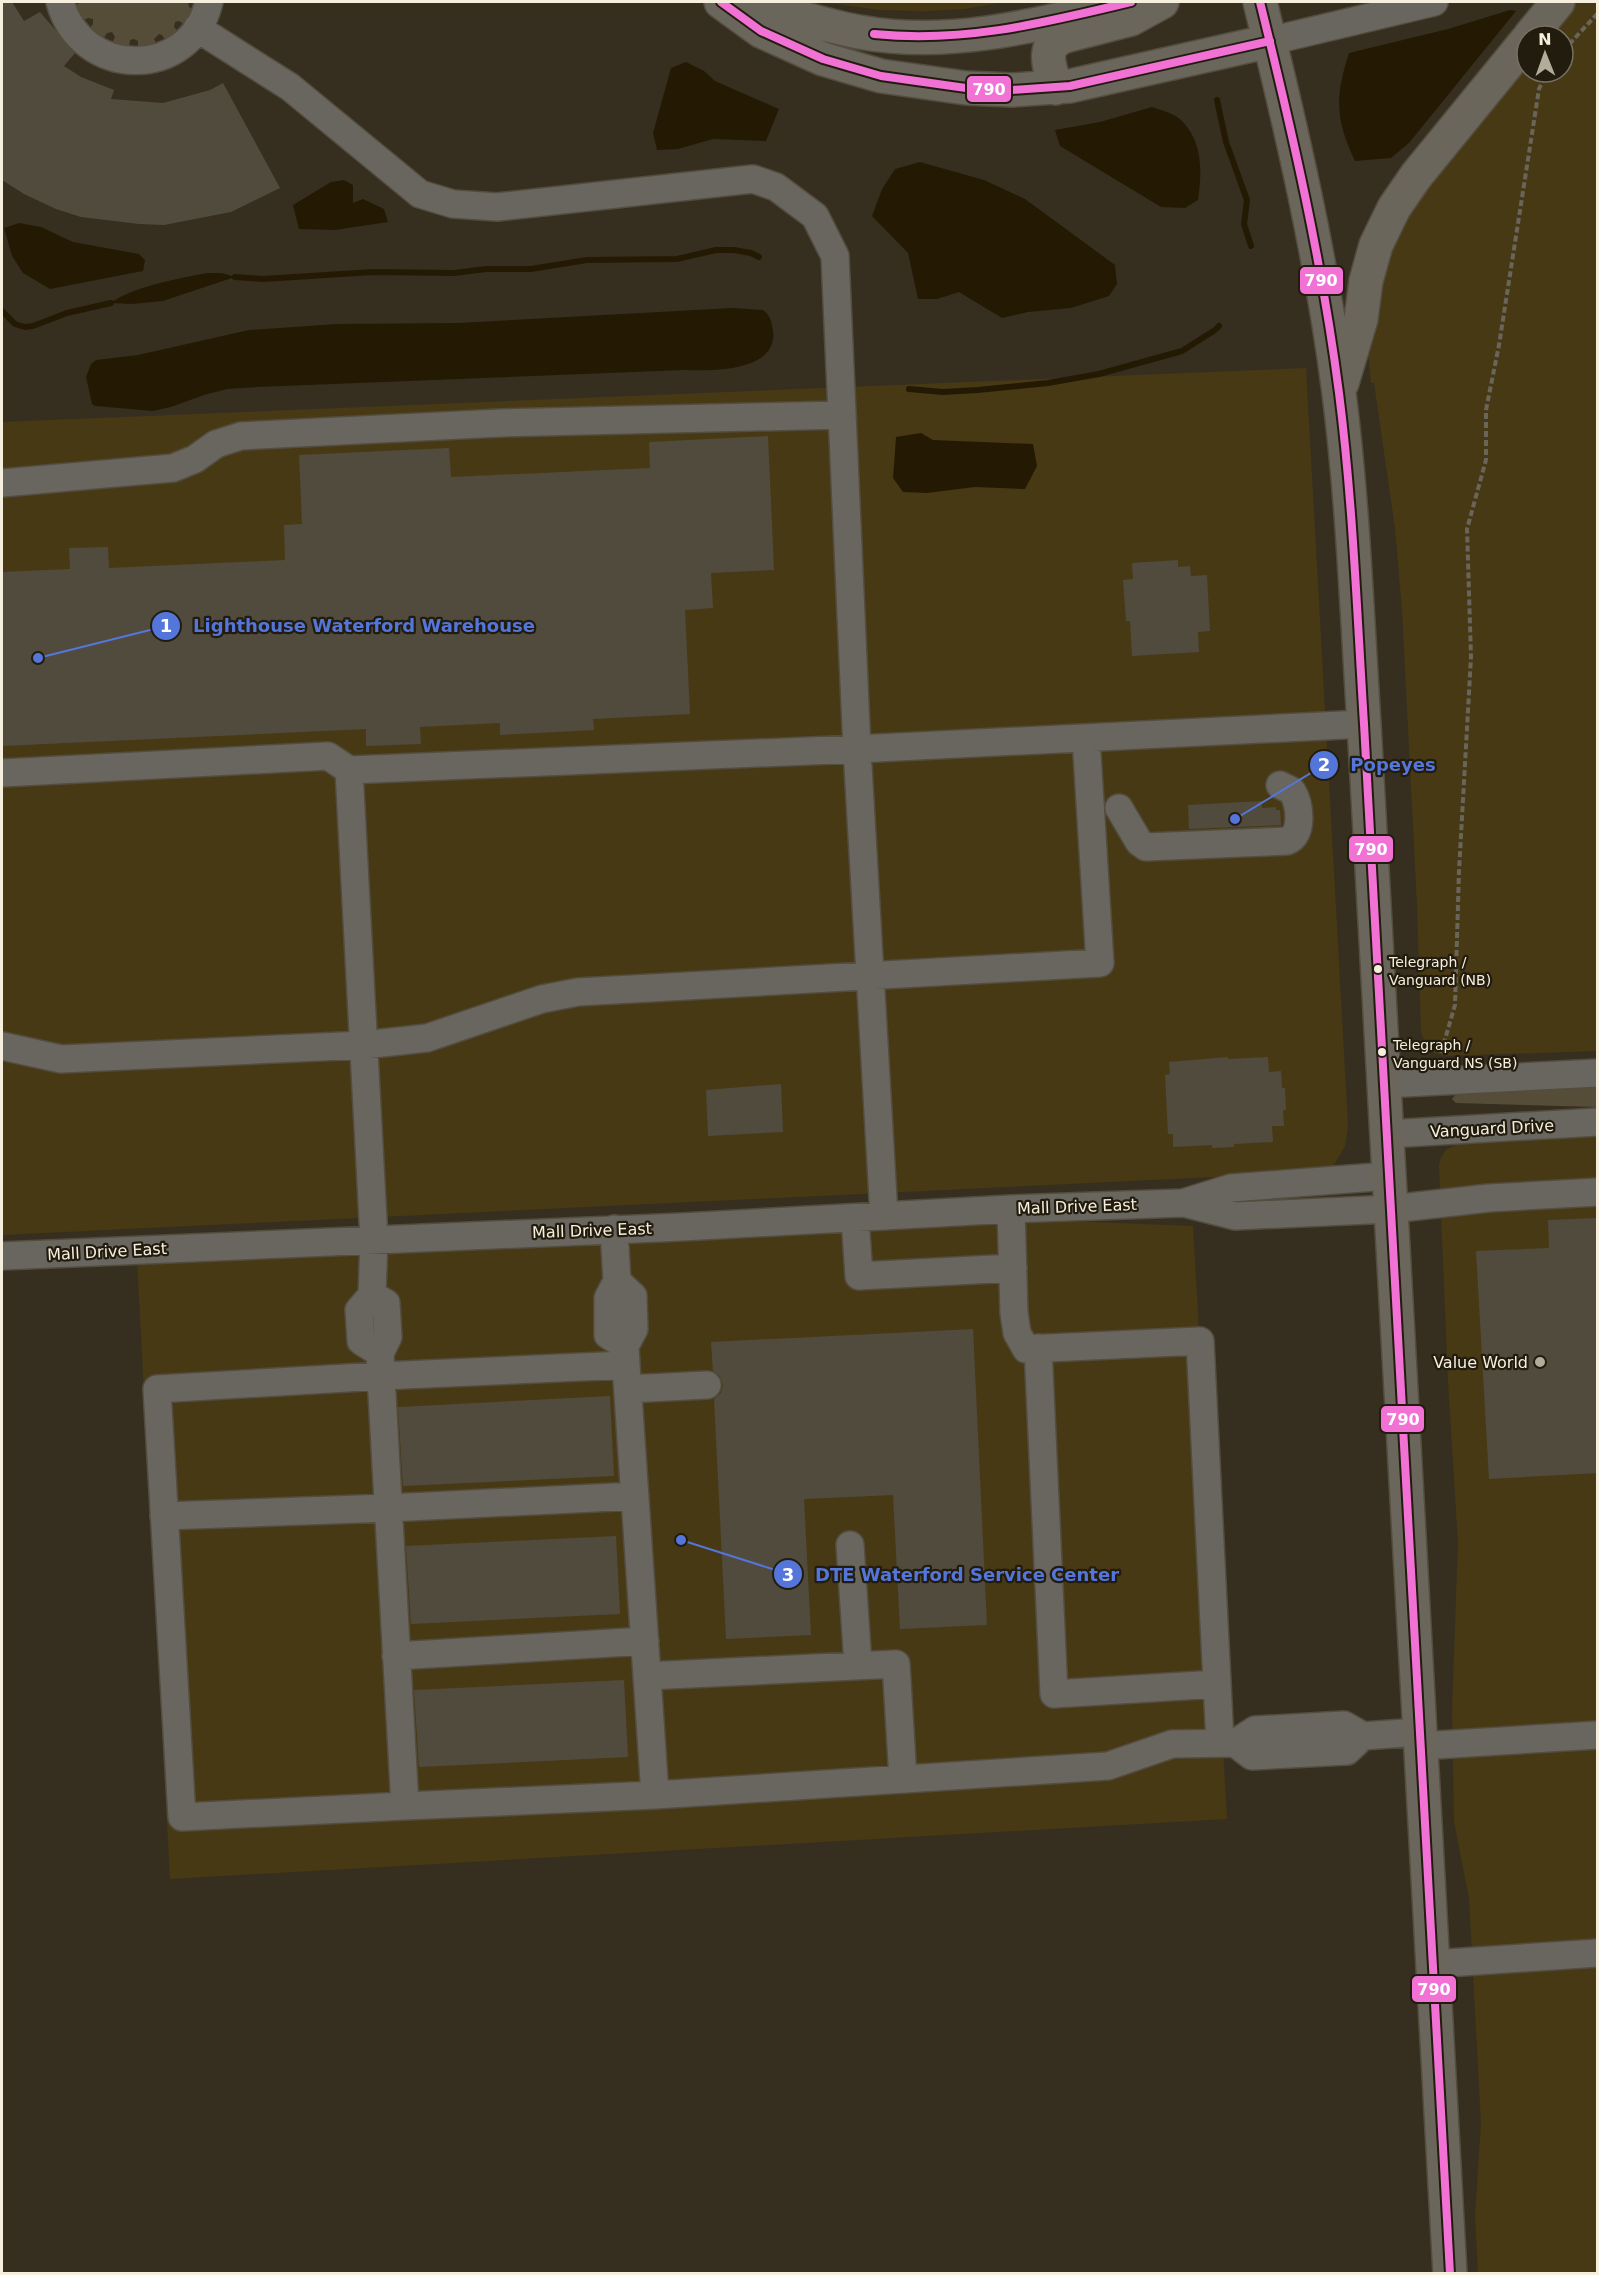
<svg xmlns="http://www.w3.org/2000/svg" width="1599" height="2275" font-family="'DejaVu Sans',sans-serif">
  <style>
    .built { fill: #483915 }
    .green { fill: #564d39 }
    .water { fill: #241a04 }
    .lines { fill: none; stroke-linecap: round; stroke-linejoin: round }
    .stream { stroke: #241a04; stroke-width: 6 }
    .building { fill: #514b3e }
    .minor-casing { stroke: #534d3f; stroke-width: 30 }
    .major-casing { stroke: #534d3f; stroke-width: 36 }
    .path { stroke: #69655b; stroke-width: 4; stroke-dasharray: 6 3; stroke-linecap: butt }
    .minor { stroke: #696660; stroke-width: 27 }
    .major { stroke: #6a665b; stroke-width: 33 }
    .bus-1-casing { stroke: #221c0f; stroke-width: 12 }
    .bus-1 { stroke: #f171d4; stroke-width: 8 }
    .bus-dot { fill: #f7efde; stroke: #221c0f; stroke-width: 2 }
    .poi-dot { fill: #b3ac9b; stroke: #221c0f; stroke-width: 2 }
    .labels { text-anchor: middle; stroke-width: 4.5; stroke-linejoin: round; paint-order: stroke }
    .bus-label { font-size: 14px; fill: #f7efde; stroke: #221c0f; text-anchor: start }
    .street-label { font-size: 16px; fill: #f7efde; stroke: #221c0f }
    .poi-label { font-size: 16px; fill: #f7efde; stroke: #221c0f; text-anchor: end }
    .leader { fill: none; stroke: #5476da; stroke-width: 2 }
    .callout-dot { fill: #5476da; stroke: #221c0f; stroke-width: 2 }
    .mark-label { font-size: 18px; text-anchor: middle; font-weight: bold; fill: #fff }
    .callout-label { font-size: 18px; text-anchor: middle; font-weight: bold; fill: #5476da; stroke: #221c0f; stroke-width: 4.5; stroke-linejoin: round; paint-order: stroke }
    .line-badge { stroke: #221c0f; stroke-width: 2 }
    .badge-label { font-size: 16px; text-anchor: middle; font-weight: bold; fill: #fff }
  </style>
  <rect width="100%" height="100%" fill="#362f1f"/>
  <path class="built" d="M822,2H1004L965,9L925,11L880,10Z
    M1569,2H1597V1051L1444,1056L1432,1052L1425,1044L1421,1032L1417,904L1402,610L1395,528L1374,383H1371L1368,352L1390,236L1527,55V72H1563V36H1543Z
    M1306,368L1348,1126L1345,1146L1334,1165L1319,1172L2,1235V422Z
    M1597,1135V2273H1478L1475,2216L1481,2124L1469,1898L1454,1822L1452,1711L1458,1542L1448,1381L1439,1166L1441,1157L1447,1149L1460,1143Z
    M1063,1221L1193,1226L1227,1819L170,1879L137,1261Z"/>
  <path class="green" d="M81,2H188L189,7L194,10L185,25L179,21L175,22L174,27L178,32L166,41L162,35L159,34L154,39L157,45L138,48V41L134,39L130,40L129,48L112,43L115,37L112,32L107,33L103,39L89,29L93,24V19L88,18L82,21L74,6Z
    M1597,1086V1107L1456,1103L1452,1099L1456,1094Z"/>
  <path class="water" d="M1510,10L1516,11L1409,143L1391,158L1355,161C1335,119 1335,96 1349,53L1448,29Z
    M686,62L704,71L715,81L779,109L766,141L713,139L678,149L657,150L653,133L671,68Z
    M1152,107C1161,110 1176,114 1182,121C1203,142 1202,173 1198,200L1185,208L1161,207L1060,146L1055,130L1100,122Z
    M920,162L984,180L1025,199L1115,265L1117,284L1109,296L1071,308L1028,312L1002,318L959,292L937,299H918L908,253L872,216L882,189L895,169Z
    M344,180L353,185V203L363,199L384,209L388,222L335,230L299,229L293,205L331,182Z
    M19,223L41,227L73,242L139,254L145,260L143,271L50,289L23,273L12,256L4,228Z
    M207,273H222L235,277L163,301L132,304L111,303C131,287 181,278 207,273Z
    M732,308L763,310C770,315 772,322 773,331C778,372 711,371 684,370L258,387L227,389L204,395L171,407L153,411L95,406L92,404L86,377L91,364L96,360L138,355L249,330L337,324L459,323Z
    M921,433L933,440L1033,444L1037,466L1025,489L975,487L927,493L903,492L893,478L896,437Z"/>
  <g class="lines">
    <path class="stream" d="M1217,100L1226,142L1247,200L1244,224L1251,246
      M235,277L263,279L373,272L454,273L486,269H531L587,260L677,259L716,250H734L751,253L759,257
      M2,311L15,324L25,327L33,326L67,313L111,303
      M909,389L943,392L978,390L1048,383L1099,374L1182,351L1215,330L1219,326"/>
  </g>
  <path class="building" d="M2,2H12L24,21L40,12L75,53L64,66L81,77L114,90L111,99L163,103L210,90L223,83L280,188L231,212L164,225L139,224L81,217L56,209L24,194L2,180Z
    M768,436L774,570L711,573L713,608L685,610L690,714L593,719L594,730L500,735V723L420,727L421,744L366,746V729L2,746V572L70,569L69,548L108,547L109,568L285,560L284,525L302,524L299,455L449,448L451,477L650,468L649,442Z
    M1178,560V567L1190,566L1191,576L1207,575L1210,631L1198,632L1199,652L1132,656L1130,621H1126L1123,580L1133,579L1132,563Z
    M1262,801V808L1276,807V810H1280L1281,825L1189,829L1188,805Z
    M1228,1057V1059L1268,1057L1269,1072L1281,1071L1282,1088H1285L1286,1110H1283L1284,1126H1272L1273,1142L1234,1144V1147L1212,1148V1145L1173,1147V1134H1168L1165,1075L1170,1074L1169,1062Z
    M781,1084L783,1132L708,1136L706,1090Z
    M1598,1218V1473L1489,1479L1476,1251L1549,1248L1548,1220Z
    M973,1329L987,1625L900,1629L893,1495L804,1499L811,1635L726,1639L714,1399L721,1393L723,1385L720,1376L713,1371L711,1342Z
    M610,1396L614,1476L403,1486L398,1407Z
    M616,1536L620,1614L411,1624L406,1546Z
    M624,1680L628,1757L419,1767L414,1690Z"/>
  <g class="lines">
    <defs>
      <path id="minor" d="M60,2C81,79 190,81 209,2
        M197,28L290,87L420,194L453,204L497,207L753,179L776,187L815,216L835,256L857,749L884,1216
        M1270,41L1434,2
        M2,483L173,468L195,459L216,444L241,436L501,423L842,415
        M349,770L374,1239L372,1295L359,1310L361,1341L380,1353
        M2,773L328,756L349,770L857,749L1364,724
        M1119,808L1139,842L1146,847L1287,841C1304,835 1300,804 1292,791L1280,785
        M2,1046L61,1059L364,1045L427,1038L542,999L578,992L1100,963L1086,738
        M1384,1084L1598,1073
        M1387,1134L1598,1122
        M1184,1203L1235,1216L1391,1209L1489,1198L1598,1192
        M1011,1209L1014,1313L1017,1333L1026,1349L1200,1341L1220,1743
        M855,1218L859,1276L1013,1268
        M614,1229L617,1281L608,1298V1335L625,1346
        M2,1256L682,1227L1011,1209L1183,1203L1231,1188L1389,1176
        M617,1281L633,1296L634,1329L625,1346L626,1364
        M372,1295L386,1303L388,1337L380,1353L381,1376L405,1806L182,1817L157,1389L381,1376L626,1365L655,1795L405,1806
        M1038,1348L1054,1694L1217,1684
        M628,1389L707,1385
        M164,1516L388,1508L635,1496
        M850,1545L858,1665
        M396,1656L645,1641
        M647,1676L896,1664L903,1779
        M1235,1743L1252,1756L1347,1751L1363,1736
        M1420,1746L1598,1735
        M655,1795L1108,1766L1172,1744L1235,1743L1255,1730L1344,1725L1363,1736L1419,1732
        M1432,1964L1598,1953"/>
      <path id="major" d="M721,2L761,31L823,59L881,76L966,88L1012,90L1070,86L1270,41
        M748,2C785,13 821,25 859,32C952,49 1041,24 1131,2
        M1260,2C1292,131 1322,261 1339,393C1353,503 1357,614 1364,724L1450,2274
        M1530,36L1558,2
        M1056,88C1050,67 1039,46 1065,36L1131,19L1162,2
        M1342,383L1361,319L1366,281L1376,245L1394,208L1416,176L1527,40"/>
    </defs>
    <use href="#minor" class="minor-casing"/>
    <use href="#major" class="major-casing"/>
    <path class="path" d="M1563,51L1598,13
      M1441,1053L1455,1005L1459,871L1471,657L1467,529L1486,460V410L1499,345L1539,89L1547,72"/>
    <use href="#minor" class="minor"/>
    <use href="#major" class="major"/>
    <defs>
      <path id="bus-1" d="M721,2L761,31L823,59L881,76L966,88L1012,90L1070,86L1270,41
        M1260,2C1292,131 1322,261 1339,393C1353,503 1357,614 1364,724L1450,2274
        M874,34C966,43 1043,23 1131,2"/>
    </defs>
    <use href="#bus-1" class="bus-1-casing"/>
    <use href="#bus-1" class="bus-1"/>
  </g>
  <g class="bus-dot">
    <circle cx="1378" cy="969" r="5"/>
    <circle cx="1382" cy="1052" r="5"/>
  </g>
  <circle class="poi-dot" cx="1540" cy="1362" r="6"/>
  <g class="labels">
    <g class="bus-label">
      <text x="1389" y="967">Telegraph /<tspan x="1389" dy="18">Vanguard (NB)</tspan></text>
      <text x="1393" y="1050">Telegraph /<tspan x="1393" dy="18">Vanguard NS (SB)</tspan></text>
    </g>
    <g class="street-label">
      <text transform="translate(1492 1128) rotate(-3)" y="6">Vanguard Drive</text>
      <text transform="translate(1077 1206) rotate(-2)" y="6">Mall Drive East</text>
      <text transform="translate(592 1230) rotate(-2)" y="6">Mall Drive East</text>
      <text transform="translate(107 1251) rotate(-3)" y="6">Mall Drive East</text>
    </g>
    <g class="poi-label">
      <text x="1528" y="1368">Value World</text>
    </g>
  </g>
  <path class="leader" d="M38 658L166 626M1235 819L1324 765M681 1540L788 1574"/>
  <g class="callout-dot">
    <circle cx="38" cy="658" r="6"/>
    <circle cx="1235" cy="819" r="6"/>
    <circle cx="681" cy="1540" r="6"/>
    <circle cx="166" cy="626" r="15"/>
    <circle cx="1324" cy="765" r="15"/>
    <circle cx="788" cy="1574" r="15"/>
  </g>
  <g class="mark-label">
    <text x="166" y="632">1</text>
    <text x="1324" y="771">2</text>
    <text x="788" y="1581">3</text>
  </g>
  <g class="callout-label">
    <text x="364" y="632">Lighthouse Waterford Warehouse</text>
    <text x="1393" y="771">Popeyes</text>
    <text x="967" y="1581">DTE Waterford Service Center</text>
  </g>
  <g class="line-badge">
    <rect x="966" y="75" width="46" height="28" rx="6" fill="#f171d4"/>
    <rect x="1299" y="266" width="45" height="29" rx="6" fill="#f171d4"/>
    <rect x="1348" y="835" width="46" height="28" rx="6" fill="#f171d4"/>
    <rect x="1380" y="1405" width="45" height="28" rx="6" fill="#f171d4"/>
    <rect x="1411" y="1975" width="46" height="28" rx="6" fill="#f171d4"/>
  </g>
  <g class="badge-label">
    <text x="989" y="95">790</text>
    <text x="1321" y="286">790</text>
    <text x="1371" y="855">790</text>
    <text x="1403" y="1425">790</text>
    <text x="1434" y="1995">790</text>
  </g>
  <rect width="1599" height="2275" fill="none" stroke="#f7efde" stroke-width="6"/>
  <g transform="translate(1545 54) rotate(359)"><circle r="28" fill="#221c0f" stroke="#777062" stroke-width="1.5"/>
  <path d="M0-4.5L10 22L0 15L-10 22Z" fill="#b3ac9b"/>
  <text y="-9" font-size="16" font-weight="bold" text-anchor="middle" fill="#f7efde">N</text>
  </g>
</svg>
